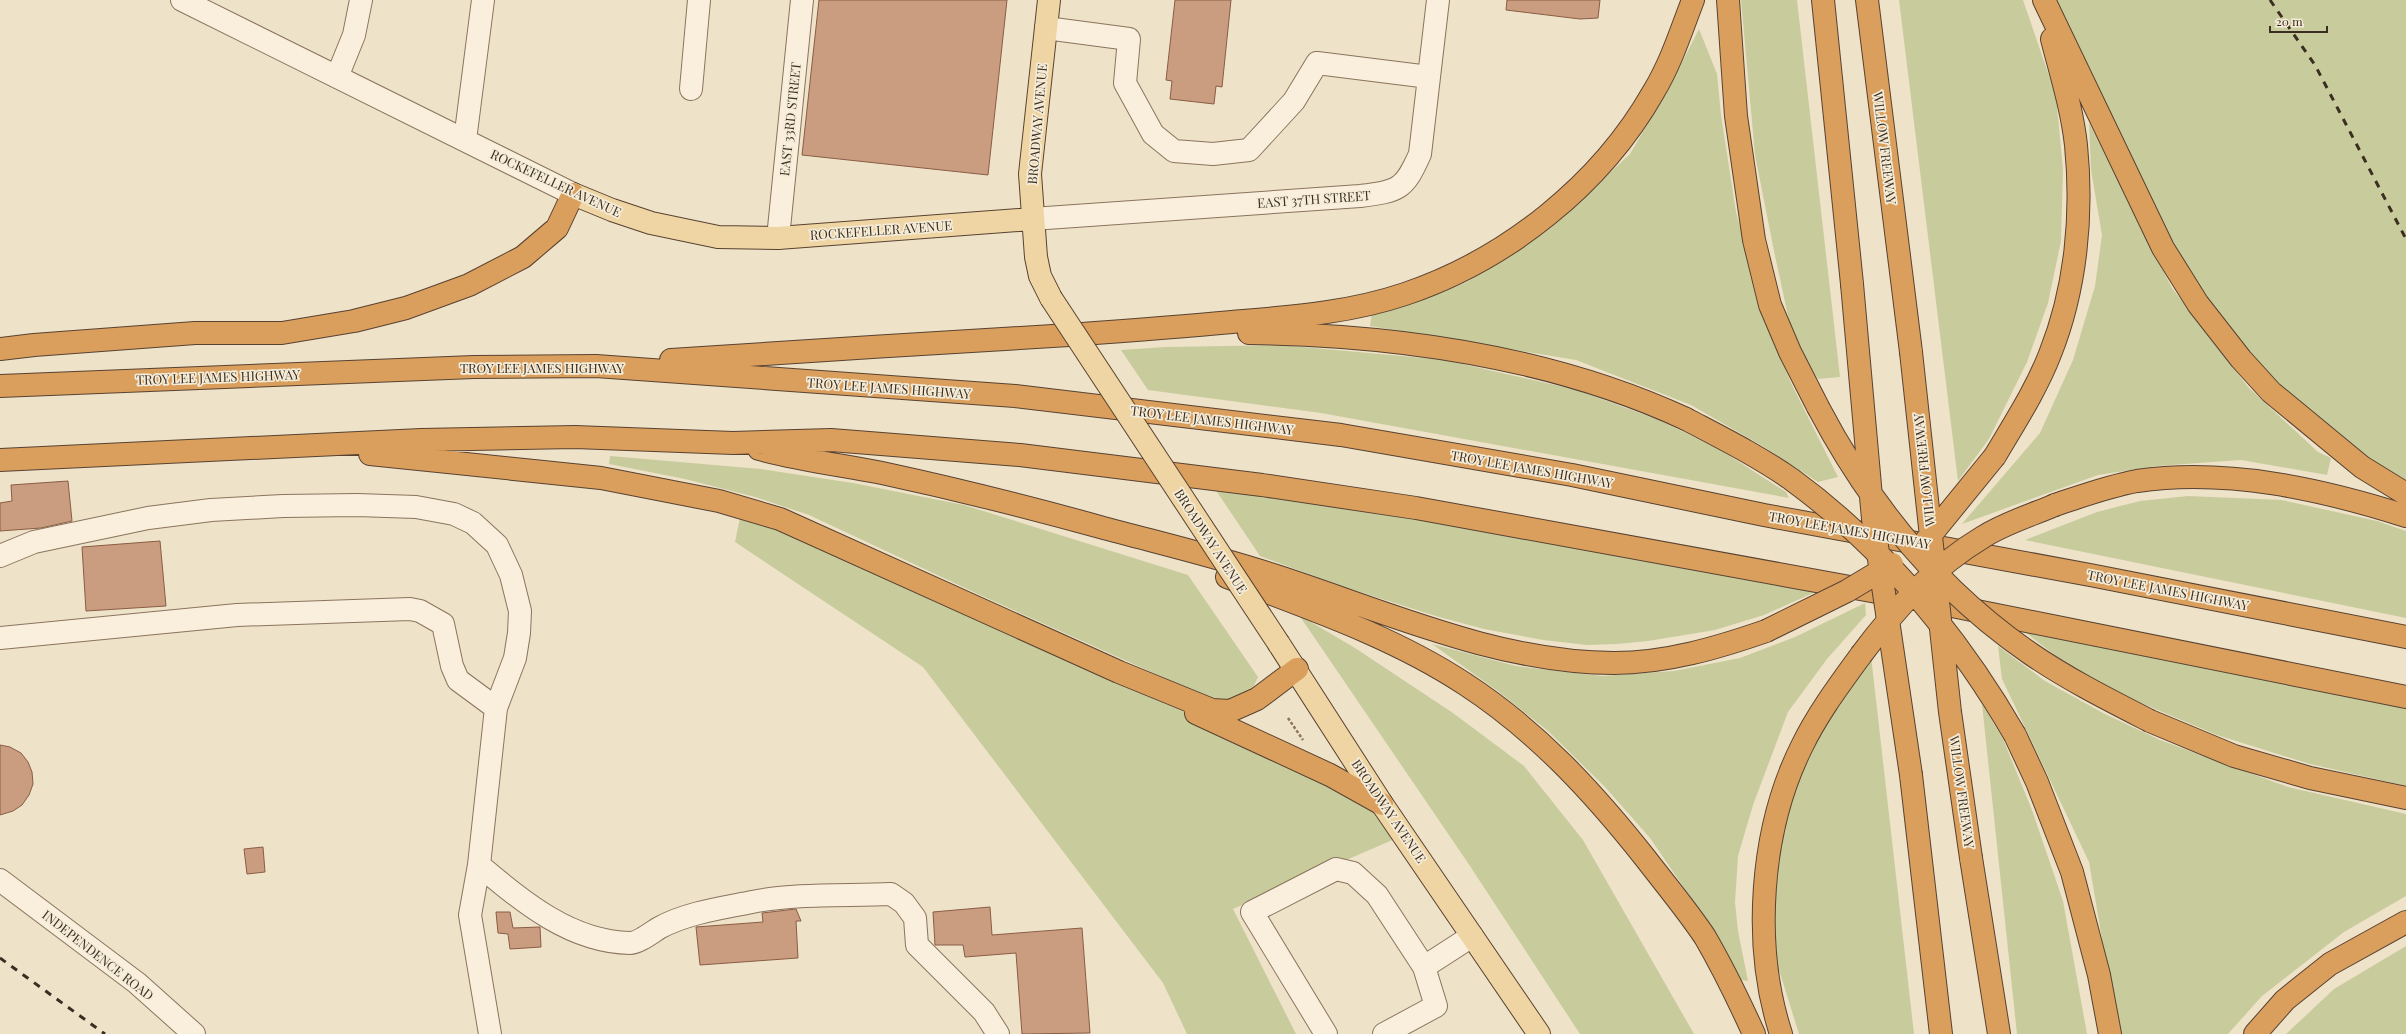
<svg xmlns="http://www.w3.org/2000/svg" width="2406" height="1034" font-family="'Playfair Display',serif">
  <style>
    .green { fill: #c8cc9c }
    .building { fill: #cb9d80; stroke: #895d44 }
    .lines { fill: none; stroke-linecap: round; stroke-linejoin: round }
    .minor-casing { stroke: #8a745e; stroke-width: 24 }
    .major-casing { stroke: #584231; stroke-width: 24 }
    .highway-casing { stroke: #584231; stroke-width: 24 }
    .path { stroke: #8a745e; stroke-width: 2.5; stroke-dasharray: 3 2; stroke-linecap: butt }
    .minor { stroke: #f9efdc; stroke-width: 22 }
    .major { stroke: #efd5a3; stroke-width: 22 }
    .highway { stroke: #da9f5d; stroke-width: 22 }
    .rail { stroke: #3b2d21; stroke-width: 3; stroke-dasharray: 7 7; stroke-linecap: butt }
    .major-bridge-casing { stroke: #584231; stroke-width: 24; stroke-linecap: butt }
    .highway-bridge-casing { stroke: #584231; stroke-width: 24; stroke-linecap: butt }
    .major-bridge { stroke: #efd5a3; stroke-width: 22 }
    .highway-bridge { stroke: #da9f5d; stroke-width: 22 }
    .labels { text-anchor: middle; stroke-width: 3.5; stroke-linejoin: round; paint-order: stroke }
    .street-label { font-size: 13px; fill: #3b2d21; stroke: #f5ecd8 }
  </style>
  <rect width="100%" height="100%" fill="#eee2c9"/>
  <path class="green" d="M1741,0H1797L1840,377L1818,379L1794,344L1774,251L1755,155Z
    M1899,0H2023L2056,96L2063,169L2061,241L2048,303L2027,362L1989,439L1958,481Z
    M2044,0H2406V494L2362,467L2198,304Z
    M1699,29L1717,74L1721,115L1736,212L1765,321L1791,383L1838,477L1818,482L1764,447L1691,405L1576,360L1370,326L1372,313L1426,298L1467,282L1530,243L1565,214L1630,154L1670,86Z
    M2089,123L2172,288L2248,387L2318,452L2331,458L2327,475L2241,460L2157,466L2098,475L1962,524L2040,433L2073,360L2095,286L2102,235L2091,170Z
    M1281,345L1445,360L1577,390L1659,420L1719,449L1786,492L1789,498L1321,413L1148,390L1121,350L1165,347Z
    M610,456L761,469L853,483L964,505L1188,575L1258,677L1252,690L1226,703L1207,701L1189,689L980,595L809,515L755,497L685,479L609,464Z
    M1211,483L1820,590L1764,615L1715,630L1648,641L1617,644L1587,645L1543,640L1484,629L1439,617L1344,587L1260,556Z
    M2188,496L2282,500L2377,521L2406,531V618L2025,540L2097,512L2140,501Z
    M742,508L780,519L1382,804L1404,835L1233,909L1296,1034H1187L1163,983L923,667L735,542Z
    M1865,603L1866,615L1827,659L1788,712L1753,805L1738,856L1735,902L1738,931L1748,981L1741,980L1719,939L1650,838L1605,787L1548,731L1499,692L1432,644L1516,666L1602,676L1674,671L1740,658L1795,637Z
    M1299,615L1355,648L1453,713L1524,766L1583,840L1694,1034H1580L1468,863Z
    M2020,628L2406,708V786L2310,764L2217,735L2141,703L2075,671Z
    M1998,646L2045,681L2103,713L2160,740L2288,787L2406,814V896L2344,932L2262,996L2228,1034H2118L2089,862L2002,679Z
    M1871,656L1914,1034H1799L1776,960L1774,861L1806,754Z
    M1982,704L2003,739L2032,810L2063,901L2087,1034H2017Z
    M2406,946V1034H2286L2334,989Z"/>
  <path class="building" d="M819,0H1007L988,175L802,155Z
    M1175,0H1231L1222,87L1216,86L1214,104L1170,99L1172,81L1166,80Z
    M1507,0H1600L1598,18L1580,19L1506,10Z
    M68,481L72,521L41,528L0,531V503L12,501L11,485Z
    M160,541L166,606L86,611L82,547Z
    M0,745L10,747L21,753L28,762L32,772L33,784L29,795L22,805L13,811L0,815Z
    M263,847L265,872L247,874L244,849Z
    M990,907L992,935L1082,928L1090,1033L1022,1034L1016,953L965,957L963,945H935L933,912Z
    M796,909L801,921H796L798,958L700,965L696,927L763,922L762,913Z
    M496,912H510L513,928L540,927L541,947L510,949L508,934L498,933Z"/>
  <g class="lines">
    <defs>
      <path id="minor" d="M182,0L573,194
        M1046,28L1129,39L1125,83L1153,134L1174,151L1213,154L1249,150L1294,101L1317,63L1429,77
        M337,77L354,35L361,0
        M691,89L699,0
        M465,140L483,0
        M1032,219L1360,196C1399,191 1404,190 1420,154L1438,0
        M778,238L802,0
        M0,556L34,542L148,518L211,510L283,506L357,505L416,507L454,514L473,523L497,545L511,575L520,611L519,633L515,658L496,708
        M0,638L237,615L410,609L420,611L443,624L452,666L458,680L496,708L479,865L470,915L490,1034
        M479,865C522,901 570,942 630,943C638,943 651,933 659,928C686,913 722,908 752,902C796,893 846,896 891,894L904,903L915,918L917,945L984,1012L998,1034
        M0,880L137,983L194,1034
        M1424,967L1472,936
        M1326,1034L1252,912L1336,869L1353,873L1377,895L1424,967L1436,1006L1384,1034"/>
      <path id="major" d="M1049,0L1030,174L1036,257L1040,276L1051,298
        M573,194L612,210L651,223L718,237L778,238L1032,219
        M1279,644L1382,804L1539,1034"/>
      <path id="highway" d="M1728,0L1736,116L1754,240L1770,305L1790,352L1818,407
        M1823,0L1852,284
        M1867,0L1911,352
        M2044,0L2163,248L2198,304L2241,359L2271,392L2362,467L2406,494
        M1249,333C1398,335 1550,356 1686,419
        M0,349L34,345L195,333H282L354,321L406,308L469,285L523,257L557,228L573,194
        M671,360C804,351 936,343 1069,335C1123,331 1177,327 1232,322C1290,317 1349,313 1405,294C1506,260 1601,185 1654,91C1671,63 1681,31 1693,0
        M0,386L474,367L596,366L1015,396L1341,435L1572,475L1764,515L2090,575L2406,637
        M759,449C800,460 841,465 882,473C956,489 1028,507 1100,527C1159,543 1219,557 1276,576C1384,611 1499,663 1614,663C1666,663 1717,648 1766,631
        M370,454L601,478L719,501L780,519L1119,672L1212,710L1230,711L1257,699L1297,669
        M1995,456C2015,422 2036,390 2050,354C2076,289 2083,215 2076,145C2072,109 2061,74 2052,39
        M0,460L421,440L575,437L733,443L831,440L1020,455L1262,485L1416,508L1932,602L2406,697
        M2055,505C2082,496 2109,486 2137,481C2227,468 2321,489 2406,516
        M1227,577C1308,608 1392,636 1465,684C1537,731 1593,792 1646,859C1666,885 1687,910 1705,937C1723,968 1739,1001 1754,1034
        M1196,713L1330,775L1382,804
        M2150,721L2234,756L2310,778L2406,798
        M2015,735L2037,782L2072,872L2099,975L2110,1034
        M1911,775L1941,1034
        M1971,858L1999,1034
        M1781,1034C1752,945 1760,830 1802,746C1818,713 1840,684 1861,655
        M2255,1034L2285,1000L2330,964L2406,922"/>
    </defs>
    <use href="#minor" class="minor-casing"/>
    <use href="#major" class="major-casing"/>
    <use href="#highway" class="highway-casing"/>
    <path class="path" d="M1288,718L1303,740"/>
    <use href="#minor" class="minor"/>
    <use href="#major" class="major"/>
    <use href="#highway" class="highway"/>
    <path class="rail" d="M2270,0L2315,65L2406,239
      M0,958L105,1034"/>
    <defs>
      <path id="major-bridge" d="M1051,298L1279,644"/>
      <path id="highway-bridge" d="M1852,284L1873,519L1911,775
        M1911,352L1950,712L1971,858
        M1818,407C1869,504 1939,591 2031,654C2069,680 2109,700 2150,721
        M1686,419C1722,438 1758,456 1791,479C1884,547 1957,635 2015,735
        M1925,542L1995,456
        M1766,631L1847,591L1892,564
        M1861,655C1896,608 1933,567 1983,537C2005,523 2032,515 2055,505"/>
    </defs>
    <use href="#major-bridge" class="major-bridge-casing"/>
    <use href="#highway-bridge" class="highway-bridge-casing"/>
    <use href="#major-bridge" class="major-bridge"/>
    <use href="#highway-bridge" class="highway-bridge"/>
  </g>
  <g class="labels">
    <g class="street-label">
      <text transform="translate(790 119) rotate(-84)" y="5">EAST 33RD STREET</text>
      <text transform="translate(1037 124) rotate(-85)" y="5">BROADWAY AVENUE</text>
      <text transform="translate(1885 148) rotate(83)" y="5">WILLOW FREEWAY</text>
      <text transform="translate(556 183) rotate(25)" y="5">ROCKEFELLER AVENUE</text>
      <text transform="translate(1314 199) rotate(-4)" y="5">EAST 37TH STREET</text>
      <text transform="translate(881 230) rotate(-4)" y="5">ROCKEFELLER AVENUE</text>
      <text x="542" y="373">TROY LEE JAMES HIGHWAY</text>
      <text transform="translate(218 377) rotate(-2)" y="5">TROY LEE JAMES HIGHWAY</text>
      <text transform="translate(889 388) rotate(4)" y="5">TROY LEE JAMES HIGHWAY</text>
      <text transform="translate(1212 420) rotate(7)" y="5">TROY LEE JAMES HIGHWAY</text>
      <text transform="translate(1532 469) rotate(10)" y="5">TROY LEE JAMES HIGHWAY</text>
      <text transform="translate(1924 470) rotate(-96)" y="5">WILLOW FREEWAY</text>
      <text transform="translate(1850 530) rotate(10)" y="5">TROY LEE JAMES HIGHWAY</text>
      <text transform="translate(1211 541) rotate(57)" y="5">BROADWAY AVENUE</text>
      <text transform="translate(2168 590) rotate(11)" y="5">TROY LEE JAMES HIGHWAY</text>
      <text transform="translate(1962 792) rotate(82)" y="5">WILLOW FREEWAY</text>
      <text transform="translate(1389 811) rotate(56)" y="5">BROADWAY AVENUE</text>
      <text transform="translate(98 955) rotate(38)" y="5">INDEPENDENCE ROAD</text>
    </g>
  </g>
  <path d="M2270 26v6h57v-6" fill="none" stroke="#3b2d21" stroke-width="2"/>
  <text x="2276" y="26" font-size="12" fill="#3b2d21" stroke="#f5ecd8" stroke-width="3" paint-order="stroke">20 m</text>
</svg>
